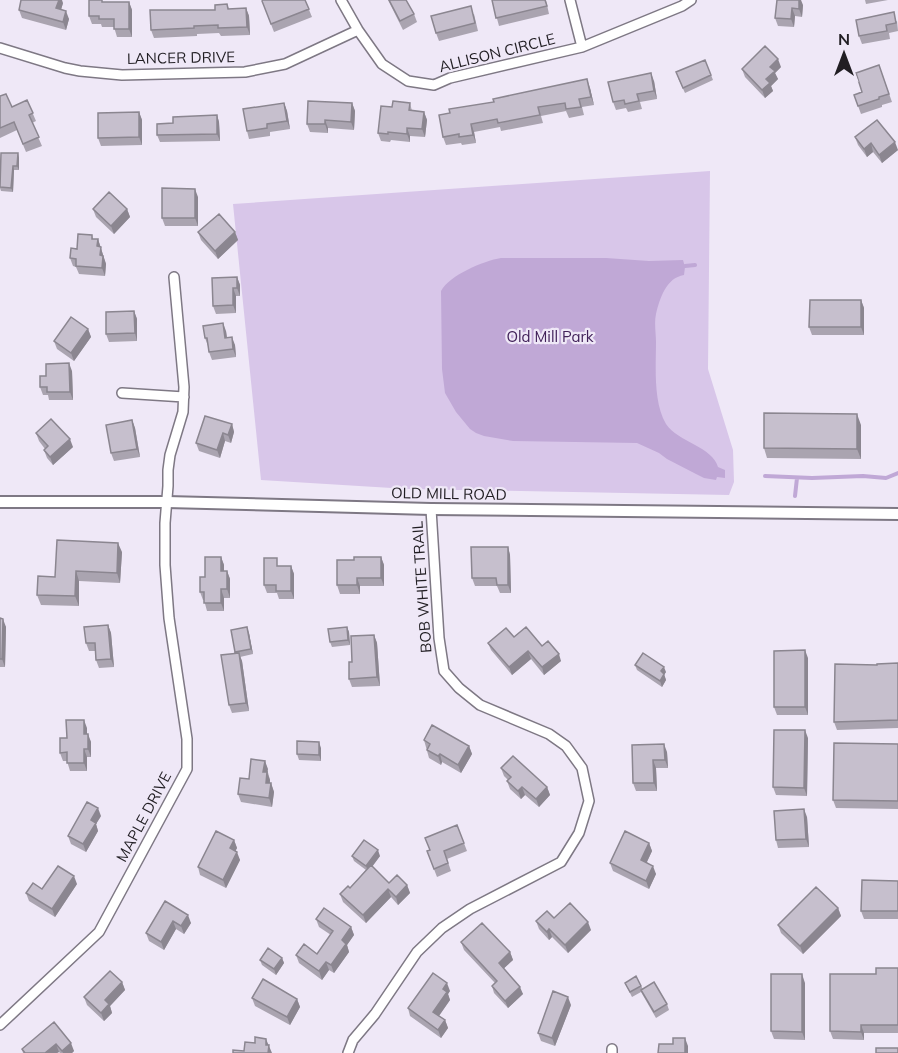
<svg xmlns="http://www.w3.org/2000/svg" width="898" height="1053" font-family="Mulish,sans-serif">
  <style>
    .green { fill: #d8c6e9 }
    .water { fill: #c0a8d6 }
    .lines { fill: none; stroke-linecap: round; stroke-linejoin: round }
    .stream { stroke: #c0a8d6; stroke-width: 4 }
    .minor-casing { stroke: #7e7884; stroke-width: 12 }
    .tertiary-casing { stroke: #7e7884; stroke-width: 14 }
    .minor { stroke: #fff; stroke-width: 9 }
    .tertiary { stroke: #fff; stroke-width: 10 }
    .wall { fill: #aaa4b0 }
    .shaded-wall { fill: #8b8690 }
    .building { fill: #c6bfcd; stroke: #8b8690; stroke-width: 1.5 }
    .labels { text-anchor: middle; stroke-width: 4.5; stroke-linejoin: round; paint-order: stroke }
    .street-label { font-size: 15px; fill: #211e23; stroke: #efe8f7 }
    .park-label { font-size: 15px; fill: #42225a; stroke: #efe8f7 }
  </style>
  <rect width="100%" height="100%" fill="#efe8f7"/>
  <path class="green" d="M710,171L708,369L733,450L734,482L729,495L408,489L261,480L233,204Z"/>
  <path class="water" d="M501,258H606L649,261L683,260L685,267L684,275C666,278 660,298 656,314C654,323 656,333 656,342C656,366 653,402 666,424C678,442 713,447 718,467L725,470V478L717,477L716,480L704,478L696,474L667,459L659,453L637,443L513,441L484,436L476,433L470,429L456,412L445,393L442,369L441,291C450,275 483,261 501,258Z"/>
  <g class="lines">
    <path class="stream" d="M685,266L695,265
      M765,476L812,478L863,476L886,478L898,473
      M795,496L797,478"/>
    <defs>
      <path id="minor" d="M341,0L358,30L382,64L408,81L434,85L450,78L582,47L682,6L691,0
        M570,0L582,47
        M0,48L65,68L80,71L122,75L245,72L285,64L358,30
        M122,393L184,397
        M0,1025L99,932L187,769V739L169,618L165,565V523L168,486V470L170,455L183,412L184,387L174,277
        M348,1053L353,1040L375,1014L417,952L442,928L470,909L561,862L579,833L589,801L582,768L566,746L549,734L480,705L459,688L444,671L439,638L431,509
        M612,1053V1049"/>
      <path id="tertiary" d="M0,502H167L431,509L898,514"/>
    </defs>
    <use href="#minor" class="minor-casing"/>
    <use href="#tertiary" class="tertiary-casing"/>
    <use href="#minor" class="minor"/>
    <use href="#tertiary" class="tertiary"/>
  </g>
  <path class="wall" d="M305,0L312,17L274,32L262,1Z
    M388,0H406L414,14L417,22L403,30Z
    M492,0H546L549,14L499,26Z
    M777,0L803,5L802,17L795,16L794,27L778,26L775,18Z
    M865,0H888L866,4Z
    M129,2L132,10V37H117L114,27H102L101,24H92L89,16Z
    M63,3L61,10L69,19L66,30L22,18L19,10Z
    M227,4L229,9L246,8L249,16L250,35L221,36L219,33L197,34V36L154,38L151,30L215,10Z
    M474,14L478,31L439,41L436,33Z
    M897,21L898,31L889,33L890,39L862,44L859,36Z
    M879,65L892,102L882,105V107L861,114L854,95L862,92Z
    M781,67L775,73L778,79L771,86L773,91L765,98L745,77L742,69Z
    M711,75L713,80L685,93L678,78Z
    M654,81L657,99L640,102L642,109L628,112L626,108L616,110L613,102Z
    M590,88L594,105L582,107L584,115L569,118L566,111L541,116L543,123L501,131L500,127L474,132L476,143L462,145L461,143L446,145L443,137L439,115Z
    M0,96L12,107L27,100L36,121L32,123L42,146L26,152L17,130L0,138Z
    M284,103L287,111L290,129L270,132V136L249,139L247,131Z
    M352,103L355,111L354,130L328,128V133L310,132L307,124Z
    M410,103L412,111L424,112L427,120L425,137L410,136V142L391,140L390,142L381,141L378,133L392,107Z
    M139,112L142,120V145L101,146L98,138Z
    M217,115L219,122L220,141L160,142L157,135L173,123Z
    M855,137L898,150L882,163L873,152L867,157L858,145Z
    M1,153H18L19,158V170H14L13,192L1,191L0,188Z
    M198,197V226H165L162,218Z
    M93,209H127L130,217L114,234L96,217Z
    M198,232H235L238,240L218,259L201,240Z
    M92,235L93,239H98L103,255L106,264L105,276L79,274L76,267L73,266L70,258L77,249Z
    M237,277L240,285V296H236V313L216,314L213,306Z
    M861,300L864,308V335H812L809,327Z
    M134,311L137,319V341L109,342L106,334Z
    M88,329L91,337L74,361L57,349L54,341Z
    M226,331L227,338L235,345L236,357L212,360L209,352L208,346L205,338Z
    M72,371L73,400H49L48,395H43L40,387L46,376Z
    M132,420L135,428L140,457L114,461L111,453Z
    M232,424L234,432L231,443L225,441L220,458L199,451L196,443Z
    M861,425V459L767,458L764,448Z
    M36,433L73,447L53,465L47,458L44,450L45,449L39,441Z
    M508,547L510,555L511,593H500L497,586H475L472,578Z
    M122,552L120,583L79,581V606L41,605L37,595L55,577Z
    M221,557L224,565V571H227L230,579V598H224V611H207L204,600H203L200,592L205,577Z
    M381,557L384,565V586H360V594H340L337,585L354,560Z
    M280,566H291L294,574V599H279L277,593H267L264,585Z
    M0,618L6,627L5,667H0Z
    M108,625L111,633L114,667L99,668L96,660L95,651H89L86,643Z
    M347,627L349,632L350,645L332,647L330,642Z
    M231,630L249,633L253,654L240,657L242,661L249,711L232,713L229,705L235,653Z
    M374,635L377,643L380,686L352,687L349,679L352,662Z
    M514,637L542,646L561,661L544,675L531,659L512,675L491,650L488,643Z
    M808,658V715H777L774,707Z
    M898,663V728L837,730L834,722L877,665Z
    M635,665L666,672L664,674L666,680L662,687L637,670Z
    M87,728V734L91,742V757H87V771H70L67,761H63L60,753Z
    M808,738L807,796L776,795L773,787Z
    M424,740L469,746L472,754L461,773L442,762L441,765L429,758Z
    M898,744V809L836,808L833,800Z
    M632,745L667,752L668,768H656L657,791H636L633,783Z
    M321,748V761L299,760L297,754Z
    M265,761L270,780V783H271L274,792L272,807L241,802L238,794L249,779Z
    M501,768L547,787L550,795L539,807L525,795L521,799L510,789L507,781L508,780L504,776Z
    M101,816L96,824L98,831L86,852L71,844L68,836Z
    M807,817L809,847L778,848L776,840Z
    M457,825L467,851L447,859L451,871L437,877L427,851L430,850Z
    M234,840L237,848L235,851L240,860L226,888L200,875L198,867Z
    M649,843L652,851L647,862L656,874L649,889L613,871L610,863Z
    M352,856H380L372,867L389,883L407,885L410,893L398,905L391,897L366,923L343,902L340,894L350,888L366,870L354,861Z
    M898,881V919H864L861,911Z
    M77,884L55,917L29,901L26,893Z
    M165,901L191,923L184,934L176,929L164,950L149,941L146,933Z
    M838,908L841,916L803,954L781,933L778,925Z
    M554,918L591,930L568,953L552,937L549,940L539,929L536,921Z
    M316,919L351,927L354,935L347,945L349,952L334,973L329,970L322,980L299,963L296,955L317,954L331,935L319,927Z
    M461,942L510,952L513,960L503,969L523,994L508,1008L494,993L492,986L495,983L464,950Z
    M282,958L284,963L276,975L262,965L260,960Z
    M898,968V1033H864V1040L833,1039L830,1031L876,974Z
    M122,982L125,990L110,1006L112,1013L104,1021L87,1005L84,997Z
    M625,983L641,986L643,989L667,1004L669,1010L656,1018L641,992L632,997Z
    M805,983V1040L774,1039L771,1031Z
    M450,991L448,994L450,1000L439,1016L445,1020L448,1028L441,1038L410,1016L408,1008Z
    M252,998L297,999L300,1007L290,1025L255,1006Z
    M571,1005L555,1046L541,1041L538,1033Z
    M54,1022L74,1051L72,1053H60L59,1052L57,1053H23L22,1049Z"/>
  <path class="shaded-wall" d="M59,0H62L63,3L59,16L56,8Z
    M799,0H801L803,5L802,17L799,9Z
    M129,2L132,10V37L129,29Z
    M246,8L249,16L250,35L247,27Z
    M792,8L795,16L794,27L791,19Z
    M66,11L69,19L66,30L63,22Z
    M778,59L781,67L775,73L778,79L771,86L773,91L765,98L762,90L770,67Z
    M651,73L654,81L657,99L654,91Z
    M587,79L590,88L594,105L591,97Z
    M284,103L287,111L290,129L287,121Z
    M352,103L355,111L354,130L351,122Z
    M139,112L142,120V145L139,137Z
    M424,112L427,120L425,137L422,129Z
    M217,115L219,122L220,141L217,134Z
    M325,120L328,128V133L325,124Z
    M471,124L474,132L476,143L473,135Z
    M407,128L410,136V142L407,134Z
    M895,142L898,150L882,163L879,155Z
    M871,143L873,152L867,157L864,149Z
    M18,153L19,158V170L17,166Z
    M13,166L14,170L13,192L11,188Z
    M195,189L198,197V226L195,218Z
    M127,209L130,217L114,234L111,226Z
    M235,232L238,240L218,259L215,251Z
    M98,239L106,264L105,276L102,268L97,246Z
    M237,277L240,285V296L237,288Z
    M233,288L236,296V313L233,305Z
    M861,300L864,308V335L861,327Z
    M134,311L137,319V341L135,333Z
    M223,323L226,331L228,346L225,338Z
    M88,329L91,337L74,361L71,353Z
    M232,337L235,345L236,357L233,349Z
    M69,363L72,371L73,400L70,392Z
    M857,414L861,425V459L857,449Z
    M132,420L135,428L140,457L137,449Z
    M232,424L234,432L231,443L228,435Z
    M223,433L225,441L220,458L217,450Z
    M70,439L73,447L53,465L50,457Z
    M118,543L122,552L120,583L117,573Z
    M508,547L510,555L511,593L508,585Z
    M221,557L224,565V579L221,571Z
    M381,557L384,565V586L381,578Z
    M291,566L294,574V599L291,591Z
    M76,571L79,581V606L75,596Z
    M227,571L230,579V598L227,589Z
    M357,578L360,586V594L357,585Z
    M221,589L224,598V611L221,603Z
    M3,619L6,627L5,667L2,659Z
    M108,625L111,633L114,667L111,659Z
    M247,627L249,633L253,654L251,649Z
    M347,627L349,632L350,645L348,640Z
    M374,635L377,643L380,686L377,677Z
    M805,650L808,658V715L805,707Z
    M528,651L531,659L512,675L509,667Z
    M239,653L242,661L249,711L246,703Z
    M559,654L561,661L544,675L542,667Z
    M664,667L666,672L663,677L661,671Z
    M664,674L666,680L662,687L660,681Z
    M84,720L87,728V742L84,734Z
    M805,730L808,738L807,796L804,788Z
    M88,734L91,742V757L88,749Z
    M319,742L321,748V761L319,755Z
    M664,744L667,752L668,768L665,760Z
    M469,746L472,754L461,773L458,765Z
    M84,749L87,757V771L84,763Z
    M440,754L442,762L441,765L438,756Z
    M653,760L656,768L657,791L654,783Z
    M265,761L268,769L266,779L267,772L270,780L269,791L263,772Z
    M271,783L274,792L272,807L269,798Z
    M522,787L525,795L521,799L518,791Z
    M547,787L550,795L539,807L536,799Z
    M98,808L101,816L96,824L98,831L86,852L83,844L91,820Z
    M804,809L807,817L809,847L806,839Z
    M234,840L237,848L233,856L230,848Z
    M649,843L652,851L644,868L641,860Z
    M378,850L380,856L368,872L366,866Z
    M237,852L240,860L226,888L223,880Z
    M653,866L656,874L649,889L646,881Z
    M74,876L77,884L55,917L52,909Z
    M407,885L410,893L398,905L396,897Z
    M388,889L391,897L366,923L363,915Z
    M838,908L841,916L803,954L800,946Z
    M188,915L191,923L184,934L181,926Z
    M173,921L176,929L164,950L161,942Z
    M588,922L591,930L568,953L565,945Z
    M351,927L354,935L347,945L349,952L334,973L331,965L342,940Z
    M549,929L552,937L549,940L547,932Z
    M510,952L513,960L501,971L499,963Z
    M282,958L284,963L276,975L274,969Z
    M326,962L329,970L322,980L319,971Z
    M802,974L805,983V1040L802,1032Z
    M122,982L125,990L110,1006L112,1013L104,1021L101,1013L105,1000Z
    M447,983L450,991L448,994L450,1000L436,1020L433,1012L443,989Z
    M520,987L523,994L508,1008L505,1001Z
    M568,997L571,1005L555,1046L552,1038Z
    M297,999L300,1007L290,1025L287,1017Z
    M445,1020L448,1028L441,1038L438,1030Z
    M861,1025L864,1033V1040L861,1032Z
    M685,1038L688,1046V1053H685Z
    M266,1039L272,1053H268L266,1045Z
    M71,1043L74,1051L72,1053H63L62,1051Z
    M56,1044L59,1052L57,1053H45Z"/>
  <path class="building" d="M21,0H59L56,8L66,11L63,22L19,10Z
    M89,0H102V2H129V29H114V19H99V16H89Z
    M263,0H305L309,9L271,24L262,1Z
    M389,0H406L414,14L400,21Z
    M492,0H545L547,6L496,18Z
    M777,0H799V9L792,8L791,19L775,18Z
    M227,4L228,9L246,8L247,27L218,28V25L194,26V28L151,30L150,10H215V5Z
    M471,6L475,23L436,33L431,16Z
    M894,12L896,23L886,25L887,31L859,36L856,20Z
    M765,46L778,59L770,67L775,71L766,79L770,83L762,90L742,69Z
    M705,60L711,75L683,88L676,72Z
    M879,65L889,94L879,97V99L858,106L854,95L862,92L856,73Z
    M651,73L654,91L637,94L639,101L625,104L624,100L613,102L608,82Z
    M587,79L591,97L579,99L581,107L566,109L565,103L538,107L540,115L498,123L497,119L471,124L473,135L459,137V134L443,137L439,115L450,113L449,109L494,102L493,99Z
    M6,94L12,107L27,100L33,113L29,115L39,137L23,144L14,122L0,128V96Z
    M308,101L352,103L351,122L325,120V124H307Z
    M393,101L410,103L409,110L424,112L422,129L407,128V134L388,132V134L378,133L381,106L392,107Z
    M284,103L287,121L267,124V128L247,131L243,109Z
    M139,112V137L98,138V113Z
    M217,115V134L157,135V124L173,123V117Z
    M877,120L895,142L879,155L871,143L864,149L855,137Z
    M1,153H18L17,166H13L11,188L0,187Z
    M162,188L195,189V218H162Z
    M109,192L127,209L111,226L93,209Z
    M219,214L235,232L215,251L198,232Z
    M78,234L92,235V239H98L97,246L101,247L100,255L103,256L102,268L76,266V259L70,258L71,248L77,249Z
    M237,277V288H233V305L213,306L212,278Z
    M810,300H861V327H809Z
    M134,311L135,333L106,334V312Z
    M71,317L88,329L71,353L54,341Z
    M223,323L225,338L232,337L233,349L209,352L207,338H205L203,326Z
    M69,363L70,392H47V387H40V376H46V364Z
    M764,413L857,414V449L764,448Z
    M205,416L232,424L228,435L223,433L217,450L196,443Z
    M51,419L70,439L50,457L44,450L48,446L36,433Z
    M132,420L137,449L111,453L106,425Z
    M57,540L118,543L117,573L76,571L75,596L37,595L38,576L55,577Z
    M471,547H508V585H497L496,578H472Z
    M205,557H221V571H227V589H221V603H204V592H200V577H205Z
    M354,557H381V578H357V585H337V560H354Z
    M264,558H277V566H291V591H276V585H264Z
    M0,618L3,619L2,659H0Z
    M108,625L111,659L96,660L95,643H86L84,627Z
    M247,627L251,649L235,652L231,630Z
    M347,627L348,640L330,642L328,629Z
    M526,627L542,646L548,641L559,654L542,667L528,651L509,667L488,643L506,628L514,637Z
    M374,635L377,677L349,679V662H352L351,636Z
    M805,650V707H774V651Z
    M239,653L246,703L229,705L221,655Z
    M643,653L664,667L661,671L664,674L660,681L635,665Z
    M898,663V720L834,722L835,664L877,665V664Z
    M66,720H84V734H88V749H84V763H67V752L60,753V738H67Z
    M432,725L469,746L458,765L440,754L438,756L427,750L430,744L424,740Z
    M774,730H805L804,788L773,787Z
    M297,741L319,742V755L297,754Z
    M834,743L898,744V801L833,800Z
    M664,744L665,760H653L654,783H633L632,745Z
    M513,756L547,787L536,799L522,787L518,791L507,781L511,777L501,768Z
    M251,759L265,761L263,772H267L266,783H271L269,798L238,794L240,778L249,779Z
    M87,802L98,808L91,820L96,823L83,844L68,836Z
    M804,809L806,839L776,840L774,811Z
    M457,825L464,843L444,851L448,863L434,869L427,851L430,850L425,838Z
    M216,831L234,840L230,848L237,852L223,880L198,867Z
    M625,831L649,843L641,860L653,866L646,881L610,863Z
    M364,840L378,850L366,866L352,856Z
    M371,865L389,883L397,875L407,885L396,897L388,889L363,915L340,894L348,886L350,888Z
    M58,866L74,876L52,909L26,893L33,883L42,889Z
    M862,880L898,881V911H861Z
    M816,887L838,908L800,946L778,925Z
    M165,901L188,915L181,926L173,921L161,942L146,933Z
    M570,903L588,922L565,945L549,929L547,932L536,921L547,911L554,918Z
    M324,908L351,927L342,940L346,944L331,965L326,962L319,971L296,955L304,944L317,954L333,931L316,919Z
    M482,923L510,952L499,963L520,987L505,1001L492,986L497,981L461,942Z
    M268,948L282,958L274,969L260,960Z
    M876,968H898V1025H861V1032L830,1031V974H876Z
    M110,971L122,982L105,1000L109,1004L101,1013L84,997Z
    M433,973L447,983L443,989L447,992L433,1012L445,1020L438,1030L408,1008Z
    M771,974H802V1032L771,1031Z
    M636,976L641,986L630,992L625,983Z
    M263,979L297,999L287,1017L252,998Z
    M654,982L667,1004L654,1012L641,990Z
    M553,991L568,997L552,1038L538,1033Z
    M54,1022L71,1043L62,1051L56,1044L45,1053H25L22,1049Z
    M255,1037L266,1039V1045H269L268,1053H233V1050L244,1051L245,1042L255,1043Z
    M673,1038H685V1053H658L659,1044H673Z
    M876,1048H898V1053H876Z"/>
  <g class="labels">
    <g class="street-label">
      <text transform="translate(497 53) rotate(-14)" y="5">ALLISON CIRCLE</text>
      <text transform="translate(181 58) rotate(-1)" y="5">LANCER DRIVE</text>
      <text transform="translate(449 494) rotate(1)" y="5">OLD MILL ROAD</text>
      <text transform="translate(422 587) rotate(-94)" y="5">BOB WHITE TRAIL</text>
      <text transform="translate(144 817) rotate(-62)" y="5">MAPLE DRIVE</text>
    </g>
    <g class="park-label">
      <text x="550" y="342">Old Mill Park</text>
    </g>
  </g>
  <g transform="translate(844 54)" stroke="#efe8f7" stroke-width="4.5" paint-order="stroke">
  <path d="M0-4.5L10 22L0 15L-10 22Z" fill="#211e23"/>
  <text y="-9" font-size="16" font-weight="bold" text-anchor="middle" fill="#211e23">N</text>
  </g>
</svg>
